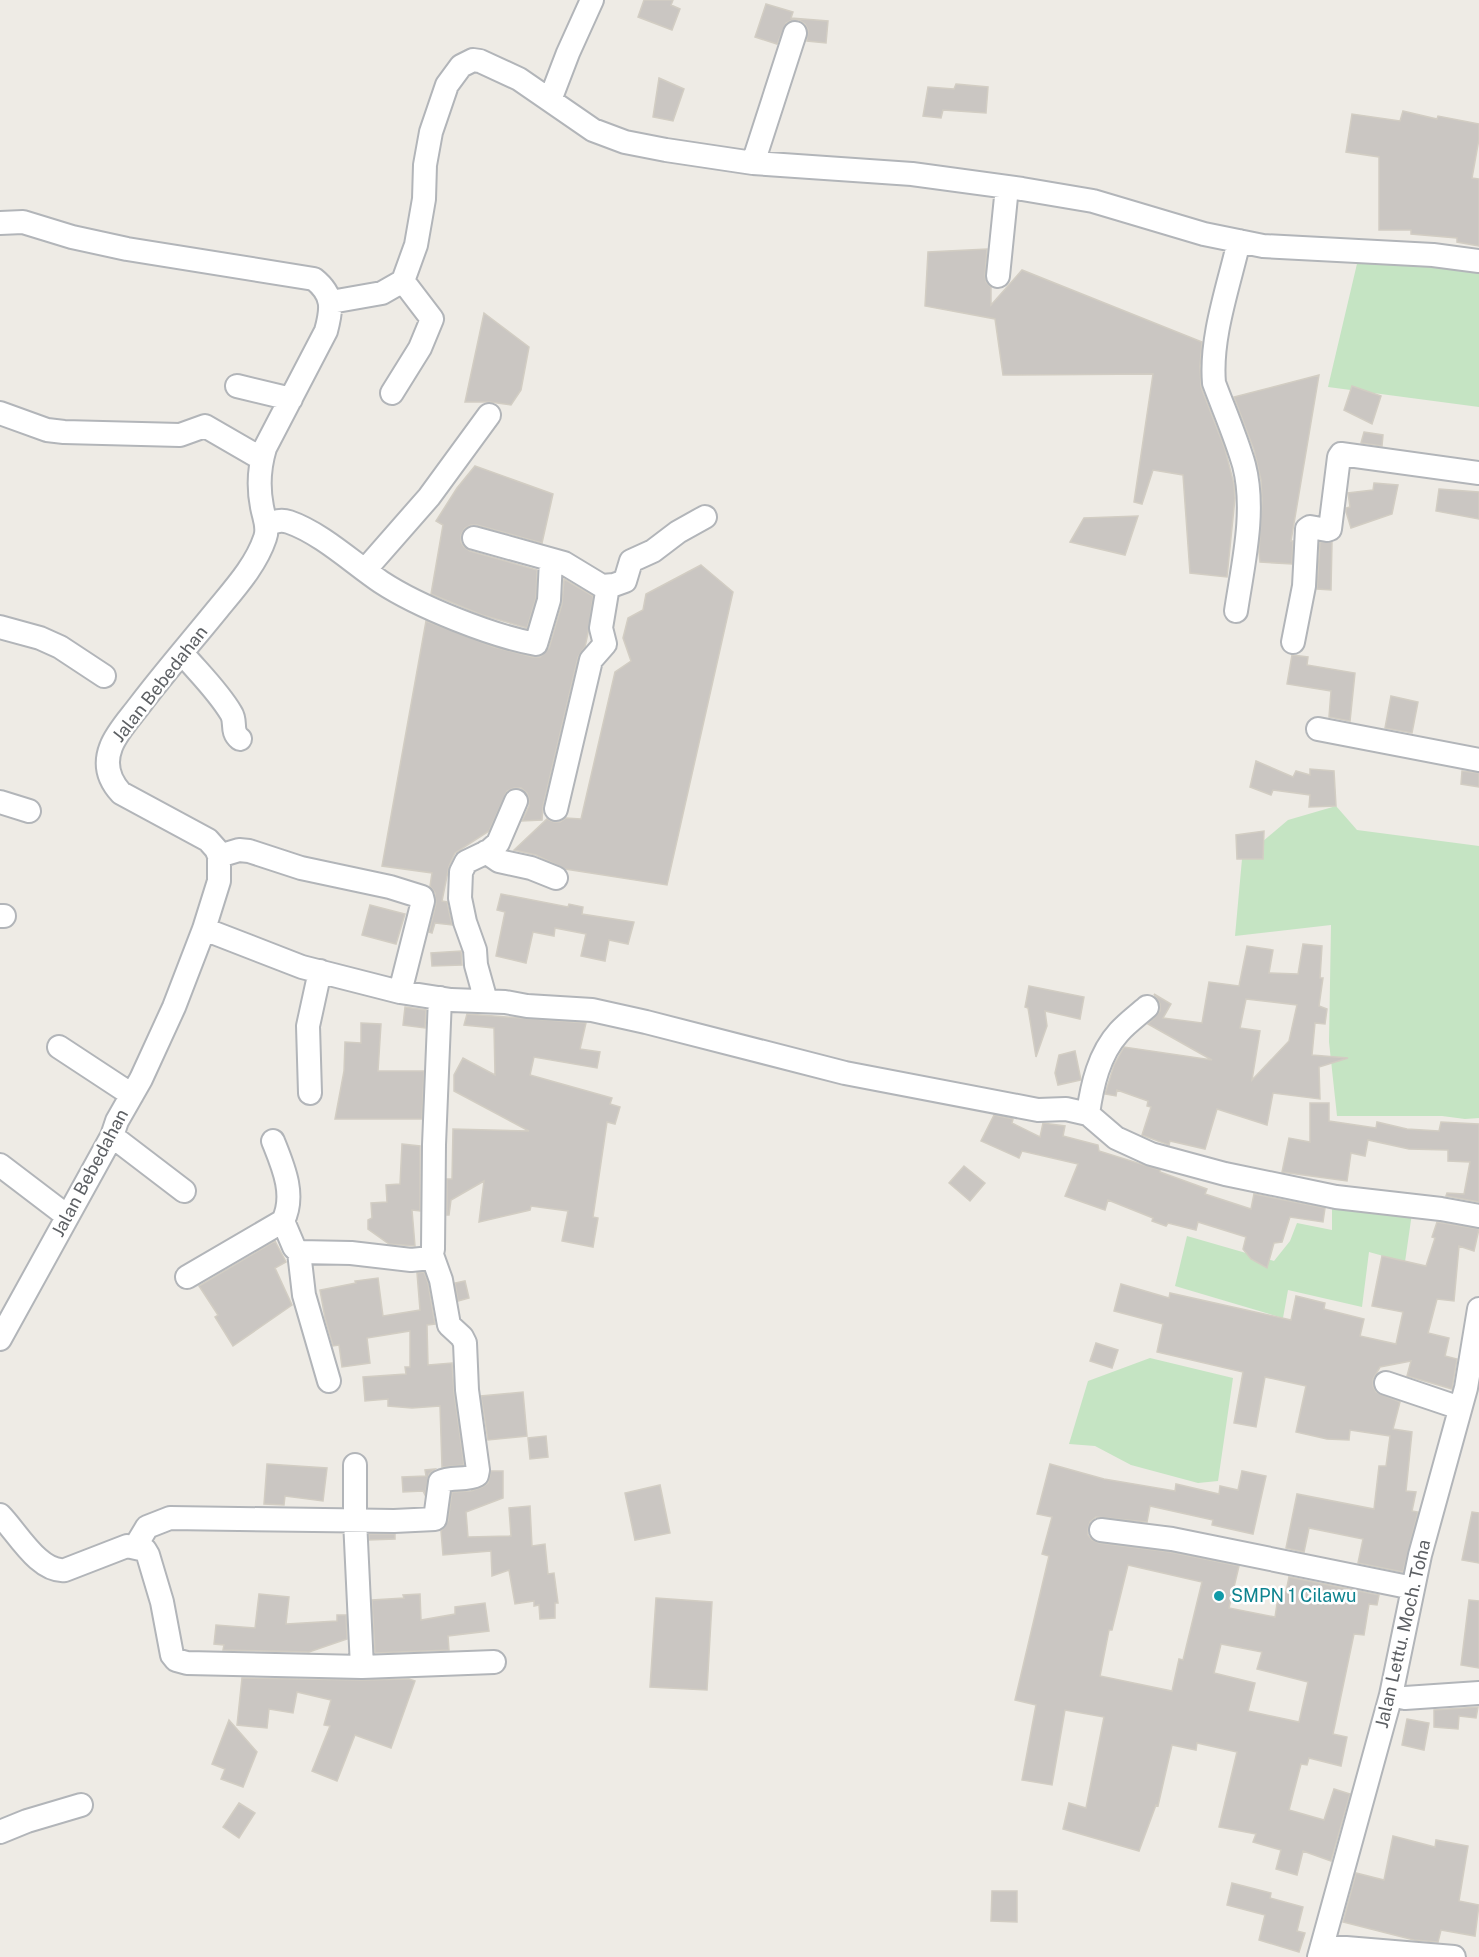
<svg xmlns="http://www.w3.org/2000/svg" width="1479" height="1957" font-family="'Public Sans',sans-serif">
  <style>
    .green { fill: #c5e4c3 }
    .building { fill: #cac6c2; stroke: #d2cdc3; stroke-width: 1.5; fill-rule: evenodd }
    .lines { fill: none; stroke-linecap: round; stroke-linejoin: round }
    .minor-casing { stroke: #b2b5b9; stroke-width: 26 }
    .minor { stroke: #fff; stroke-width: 22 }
    .culture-dot { fill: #0f9aa8; stroke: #fff; stroke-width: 2 }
    .labels { text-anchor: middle; stroke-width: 5; stroke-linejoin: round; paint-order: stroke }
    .street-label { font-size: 18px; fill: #5d6064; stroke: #fff }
    .culture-label { font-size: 18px; fill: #0d838f; stroke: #fff; text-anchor: start }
  </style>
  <rect width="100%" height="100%" fill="#eeebe5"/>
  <path class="green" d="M1360,251L1479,268V407L1328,387Z
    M1336,806L1357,830L1479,846V1118L1465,1119L1442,1116H1337L1329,1042L1331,925L1235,936L1242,859L1288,820Z
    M1332,1203L1412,1213L1405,1262L1369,1252L1362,1307L1288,1290L1283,1318L1175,1286L1187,1236L1274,1261L1290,1241L1297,1223L1332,1230Z
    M1150,1358L1233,1378L1218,1481L1198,1483L1131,1465L1095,1446L1069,1444L1088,1381Z"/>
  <path class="building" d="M644,0H673L671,5L680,9L672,30L638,17Z
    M766,4L793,12L791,18L828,21L826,43L807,41L808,30L805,24L799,20H792L786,23L777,44L755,37Z
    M659,78L684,89L673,121L653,117Z
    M956,84L988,87L986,113L943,110L941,118L923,116L928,87L954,89Z
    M1403,111L1437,119L1438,116L1479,124V139L1472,178L1479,179V246L1457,242V238L1411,234V230H1379V157L1346,152L1352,114L1400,121Z
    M987,249L985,275L986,282L991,287V305L1022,270L1202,342L1200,366L1201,387L1225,449L1234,484L1235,498L1227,577L1190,573L1183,475L1153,470L1142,504L1134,502L1153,374L1003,375L995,319L925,306L928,252Z
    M484,313L529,347L521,390L511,405L490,402H465Z
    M1319,375L1291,541H1293L1292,564L1260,562L1259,552L1262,501L1261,480L1254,450L1234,397Z
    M1352,386L1381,396L1372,424L1344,410Z
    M1364,432L1383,435L1382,446L1361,443Z
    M475,466L553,494L542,543L477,525H471L465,528L461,535V542L464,547L470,551L537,570L536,598L527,628L482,615L431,594L443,525L436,521L457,488Z
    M1374,483L1398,485L1392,514L1351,528L1346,512V508L1350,507L1348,493L1373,490Z
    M1439,489L1479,492V519L1436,511Z
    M1138,516L1125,555L1070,542L1084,518Z
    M1320,542H1332L1331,590L1317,589Z
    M701,565L733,592L667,885L565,869L536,855L514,850L547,819L554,822H560L566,818L581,819L615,672L631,661L623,638L628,618L643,610L646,594Z
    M564,579L593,596L588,633L585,647L578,657L543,806L542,820L522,821L529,806V799L527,793L521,788H514L507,791L489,831L455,853L449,866L442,901L447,902L452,925L435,923L432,933L429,932L436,904L435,893L430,886L432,873L382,866L426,621L494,647L533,657H540L549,648L562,604Z
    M1292,655L1308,657L1307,665L1355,673L1350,721L1329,717L1331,691L1287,684Z
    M1391,696L1418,702L1412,733L1385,728Z
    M1256,761L1293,777L1296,771L1310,775V769L1334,771L1336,806L1309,807L1310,795L1273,790L1271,795L1250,787Z
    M1462,771L1479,773V787L1461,784Z
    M1264,831L1263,859H1237L1236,835Z
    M501,894L568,907L569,904L583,907L582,914L634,922L628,944L609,940L605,961L581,956L586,934L555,928L554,936L533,932L526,963L496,956L505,912L497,910Z
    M370,905L405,914L396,944L362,935Z
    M1303,944L1322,946L1320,978H1323L1319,1006L1327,1009L1325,1024L1315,1023L1312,1055L1348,1058L1319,1067L1320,1099L1273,1093L1267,1125L1217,1109L1205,1149L1170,1141L1169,1145L1142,1135L1151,1107L1147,1106L1148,1101L1117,1090L1116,1096L1105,1094L1114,1065L1124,1047L1212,1060L1148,1024L1160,1011V1004L1154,994L1171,1004L1163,1018L1202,1023L1209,982L1239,986L1247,946L1273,950L1269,973L1298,974ZM1246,999L1297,1005L1289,1041L1252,1080L1260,1031L1240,1028Z
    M461,951L462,965L432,966L431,953Z
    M1029,986L1084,997L1080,1019L1045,1011L1047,1026L1036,1057L1028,1008L1025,1007Z
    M405,1007L426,1010L425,1028L403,1025Z
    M467,1014L586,1023L580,1049L600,1052L597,1068L534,1057L530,1075L612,1098L610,1104L620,1107L615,1124L607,1122L593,1217L598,1218L593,1247L562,1241L568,1211L531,1206L530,1210L479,1222L484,1181L451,1200L449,1215H447V1179H452L453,1129L529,1131L454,1091V1075L463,1058L495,1075L494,1028L464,1025Z
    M361,1023L381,1024L378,1071H424L422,1119H335L344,1071L345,1042L361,1043Z
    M1075,1051L1081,1080L1058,1085L1055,1073L1059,1055Z
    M1310,1103H1329V1121L1376,1128L1377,1122L1407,1129L1439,1131L1441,1122L1479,1124V1202L1446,1196L1447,1193L1464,1194L1470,1162L1448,1161V1150L1409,1149L1368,1140L1365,1156L1351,1153L1347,1181L1282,1172L1289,1138L1310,1142Z
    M994,1115L1013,1119L1012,1123L1040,1137L1043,1123L1065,1126L1063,1136L1098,1145L1099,1151L1160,1170V1172L1207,1189L1205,1194L1251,1209L1254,1194L1325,1208L1323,1222L1290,1217L1282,1242L1274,1243L1267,1268L1251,1259L1243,1249L1246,1237L1198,1222L1196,1230L1168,1223L1166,1226L1152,1221L1153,1218L1108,1200L1105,1210L1065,1196L1078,1164L1022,1151L1019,1158L981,1141Z
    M402,1144L420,1146V1211L412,1210L415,1246L389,1244L368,1229V1220L372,1218L371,1203L387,1202L386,1185L400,1184Z
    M964,1166L985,1183L970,1201L949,1183Z
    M1437,1222L1479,1229L1474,1251L1459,1246L1454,1301L1437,1299L1428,1333L1449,1338L1445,1356L1457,1359L1452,1389L1407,1376L1411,1361L1380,1367L1373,1379V1386L1376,1392L1400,1402L1393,1429L1412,1432L1406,1491L1416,1492L1412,1511L1418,1512L1403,1572L1358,1563L1363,1539L1309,1528L1304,1552L1286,1548L1297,1494L1374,1509L1379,1466H1386L1390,1436L1350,1430L1349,1440L1327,1439L1296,1432L1306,1386L1265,1377L1256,1427L1234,1423L1243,1372L1157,1352L1163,1324L1114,1311L1121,1284L1169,1298L1170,1293L1291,1320L1296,1296L1325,1303L1324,1309L1364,1319L1360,1336L1396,1344L1403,1312L1372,1306L1382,1256L1426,1266L1435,1238L1432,1237Z
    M275,1241L286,1262L275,1268L292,1305L233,1346L215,1317L218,1315L199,1286Z
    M424,1272L428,1283L435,1324L427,1325L428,1365L452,1363L454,1392L464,1465L442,1467L440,1406L412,1408L388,1406V1399L365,1401L363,1377L406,1374L405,1367H410V1331L367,1338L370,1363L342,1367L339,1345L333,1346L325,1318L320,1290L356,1283L355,1281L378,1278L383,1316L420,1310L417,1273Z
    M465,1281L469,1298L458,1301L455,1283Z
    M1096,1343L1118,1350L1112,1368L1090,1361Z
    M523,1392L527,1436L488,1440L481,1396Z
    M546,1436L548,1457L530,1459L528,1438Z
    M267,1464L327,1468L323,1501L285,1496L284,1505L264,1504Z
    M1050,1464L1104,1479L1175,1491L1176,1484L1219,1494L1220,1486L1238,1490L1242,1471L1266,1476L1253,1534L1212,1525L1213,1520L1150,1506L1147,1522L1096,1517L1090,1522L1088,1529V1535L1092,1540L1099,1543L1170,1552L1239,1566L1229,1608L1275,1617L1279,1591L1286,1592L1289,1577L1379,1595L1377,1605L1369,1604L1364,1635L1354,1634L1333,1734L1347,1737L1341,1766L1309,1758L1307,1765L1301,1764L1289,1810L1324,1820L1334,1789L1350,1794L1331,1861L1303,1851L1297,1875L1276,1869L1281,1850L1253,1842L1256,1834L1219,1827L1237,1752L1197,1743L1196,1750L1172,1745L1158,1806L1156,1805L1139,1851L1063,1829L1069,1803L1086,1808L1104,1717L1065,1710L1052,1785L1022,1780L1036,1705L1015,1700L1049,1556L1042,1554L1052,1517L1037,1514ZM1128,1565L1202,1582L1183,1660L1179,1659L1172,1691L1100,1676L1109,1630H1112ZM1221,1644L1262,1652L1257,1669L1308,1682L1299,1722L1248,1711L1255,1683L1214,1673Z
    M435,1469L429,1474L425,1495L423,1491L403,1492L402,1477L426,1476L425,1470Z
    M491,1471H503V1498L466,1512L468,1537L511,1536L509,1508L530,1506L532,1546L545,1544L548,1574L554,1573L558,1603H555V1618L540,1619L539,1605L534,1606V1601L515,1604L509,1570L492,1576L491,1551L443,1555L441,1531L448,1521L452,1492L471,1491L482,1487L488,1483Z
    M660,1485L670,1533L635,1540L625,1493Z
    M1472,1512L1479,1513V1563L1462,1560Z
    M369,1534H395V1539L369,1540Z
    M259,1594L289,1597L286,1624L337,1621V1615H346L347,1639L309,1652L223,1650L224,1645L214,1644L216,1625L255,1628Z
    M420,1594L421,1620L455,1614V1607L485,1603L489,1631L448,1636L449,1650L375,1653L372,1600L404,1598L403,1595Z
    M656,1598L712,1602L707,1690L650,1687Z
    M1469,1600L1479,1601V1668L1461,1665Z
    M242,1678L362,1680L409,1679L415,1681L391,1748L355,1735L337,1781L312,1771L330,1726L324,1725L331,1700L297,1692L293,1713L269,1709L267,1728L237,1725Z
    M1478,1707L1476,1718L1459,1716L1458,1729L1434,1727V1710Z
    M1407,1719L1429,1723L1424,1750L1402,1745Z
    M229,1720L257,1752L243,1787L221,1779L225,1769L212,1764Z
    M239,1803L255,1813L239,1838L223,1827Z
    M1393,1836L1435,1847L1436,1840L1468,1846L1459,1901L1479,1905L1475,1936L1441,1930L1438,1942L1414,1940L1343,1922L1356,1873L1384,1880Z
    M1232,1883L1271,1893L1270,1898L1303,1907L1297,1931L1305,1933L1299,1952L1259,1940L1265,1915L1227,1905Z
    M992,1891H1017V1922L991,1921Z"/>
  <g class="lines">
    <defs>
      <path id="minor" d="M550,100L568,53L592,0
        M753,163L795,33
        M0,223L23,222L72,237L127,249L314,279C334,295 332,309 326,331L265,448C259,468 258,487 262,507C264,518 269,527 265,538C256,565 235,588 217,610C191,642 164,673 139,706C130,718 116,733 111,747C104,765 109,780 121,793L208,840L216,849L219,856V881L204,929L174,1007L141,1079L117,1121L112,1136L0,1339
        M998,276L1007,187
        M331,302L382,293L403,281L416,245L424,199L425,165L431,132L447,85L461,66L473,60L480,61L519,79L593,130L625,142L666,150L753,163L912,174L1022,189L1093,201L1204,234L1263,246L1433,255L1479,261
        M237,386L291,399
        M392,393L420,348L432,319L403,281
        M0,413L47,430L64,432L180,435L205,426L262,459
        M266,525C274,522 280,519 289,522C321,533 353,563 381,582C419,607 492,636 536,644L549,600L551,560
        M474,538L564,563L602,586L614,585L625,581L631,561L653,551L678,532L705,517
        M365,570L429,497L489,415
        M1236,611C1243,564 1256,511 1244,465C1236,437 1224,410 1214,383C1210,337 1229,285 1239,241
        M0,627L40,638L60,647L104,676
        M1293,642L1304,586L1307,529L1310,527L1327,530L1330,529L1339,457L1341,454L1479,473
        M182,653C199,673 218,691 231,713C237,722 230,731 240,739
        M1318,729L1479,760
        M0,802L29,811
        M556,809L591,660L605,644L601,628L608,586
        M486,852L499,861L531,868L556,878
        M219,856L239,850L249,851L301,868L390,887L422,897L423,901L400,992
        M0,916H4
        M204,929L302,967L400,992L451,1000L505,1002L527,1006L592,1010L646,1022L845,1073L1038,1110L1066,1109L1088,1114L1116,1138L1151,1154L1225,1174L1336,1197L1441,1209L1479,1216
        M486,1001L476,965L475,950L465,922L460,898L461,872L466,862L489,851L498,843L516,801
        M59,1047L132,1095
        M310,1093L308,1026L320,971
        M1088,1114C1092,1085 1099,1054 1119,1032C1127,1023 1138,1015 1147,1007
        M112,1136L184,1191
        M273,1141C283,1166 296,1195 283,1221L294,1247L299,1252L351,1253L411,1260L431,1258L433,1249L434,1145L440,998
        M0,1165L67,1216
        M299,1252L304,1295L329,1381
        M187,1277L283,1221
        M1386,1383L1460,1408
        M355,1465V1520L362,1667
        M0,1515C17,1532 39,1573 65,1570L127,1546L145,1550L148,1555L162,1602L172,1655L176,1660L187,1663L362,1667L494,1662
        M1101,1530L1172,1539L1413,1588
        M135,1547L147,1527L170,1518L394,1521L435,1519L440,1482C451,1476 466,1481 477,1475L478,1470L467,1390L465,1343L462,1337L449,1325L441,1280L432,1255
        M1391,1695L1405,1698L1479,1693
        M0,1832L27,1821L81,1805
        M1322,1946L1454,1957
        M1319,1957L1391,1695L1420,1555L1466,1388L1479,1309"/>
    </defs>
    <use href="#minor" class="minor-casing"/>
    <use href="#minor" class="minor"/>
  </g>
  <circle class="culture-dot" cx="1219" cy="1596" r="6"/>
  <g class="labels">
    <g class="street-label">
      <text transform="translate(160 684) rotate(-52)" y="6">Jalan Bebedahan</text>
      <text transform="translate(90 1173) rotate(-62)" y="6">Jalan Bebedahan</text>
      <text transform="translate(1403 1634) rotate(-77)" y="6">Jalan Lettu. Moch. Toha</text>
    </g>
    <g class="culture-label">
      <text x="1231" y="1602">SMPN 1 Cilawu</text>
    </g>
  </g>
</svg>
